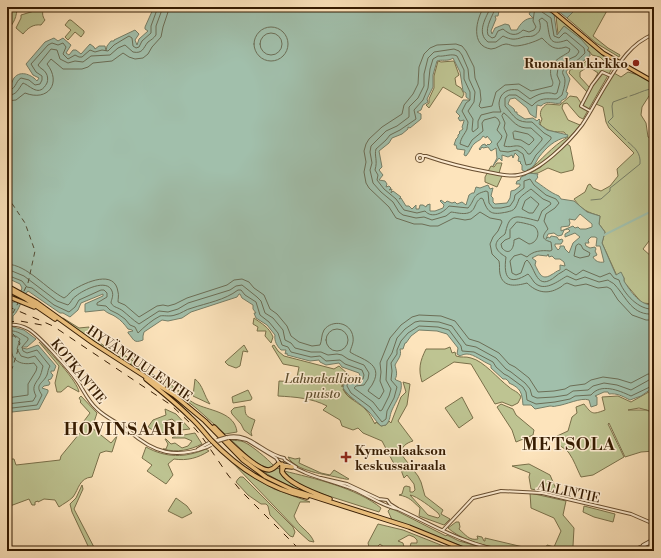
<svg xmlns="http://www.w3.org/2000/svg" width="661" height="558" font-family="'Libre Bodoni',serif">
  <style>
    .green { fill: #bec492; stroke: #7a704a; fill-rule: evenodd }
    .water { fill: #a1bfab; stroke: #767e67; fill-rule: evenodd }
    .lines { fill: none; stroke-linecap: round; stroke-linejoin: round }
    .shore { stroke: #6c6e56; stroke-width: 1 }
    .stream { stroke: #767e67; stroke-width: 1 }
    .canal { stroke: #a1bfab; stroke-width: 2 }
    .ferry { stroke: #564d35; stroke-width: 1; stroke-dasharray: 5 4; stroke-linecap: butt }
    .minor-casing { stroke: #684e30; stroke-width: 4 }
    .major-casing { stroke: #361c02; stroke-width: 5 }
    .highway-casing { stroke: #361c02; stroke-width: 5.5 }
    .minor { stroke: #feedd3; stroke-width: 2 }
    .major { stroke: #eec27e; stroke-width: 3 }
    .highway { stroke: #eec27e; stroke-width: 3.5 }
    .rail { stroke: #361c02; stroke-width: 1; stroke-dasharray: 7 7; stroke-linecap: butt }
    .minor-bridge-casing { stroke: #684e30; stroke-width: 4; stroke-linecap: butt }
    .minor-bridge { stroke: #feedd3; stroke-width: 2 }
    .poi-dot { fill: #8f2418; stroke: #feedd3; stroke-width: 1.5 }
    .labels { text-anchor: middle; stroke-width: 3; stroke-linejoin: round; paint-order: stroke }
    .poi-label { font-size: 13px; font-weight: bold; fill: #361c02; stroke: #feedd3; text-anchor: end }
    .street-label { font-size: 13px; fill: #361c02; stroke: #feedd3 }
    .park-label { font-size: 13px; font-style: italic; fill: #5f4e2d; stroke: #feedd3 }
    .district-label { font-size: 17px; font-weight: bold; letter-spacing: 1px; fill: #361c02; stroke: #feedd3 }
  </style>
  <rect width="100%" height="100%" fill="#fde4bc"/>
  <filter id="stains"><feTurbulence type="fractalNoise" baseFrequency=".005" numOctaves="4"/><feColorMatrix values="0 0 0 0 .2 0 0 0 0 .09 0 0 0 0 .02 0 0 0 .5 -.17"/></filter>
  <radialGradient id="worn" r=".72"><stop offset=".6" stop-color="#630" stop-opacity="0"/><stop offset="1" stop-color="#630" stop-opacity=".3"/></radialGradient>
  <path class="green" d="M11,7H17C17,16 14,24 7,30V9Z
    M573,7H609L593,36L608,48L620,55L619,57L596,43L567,18L573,12Z
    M44,8C42,12 42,16 45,20L41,25C33,24 28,28 23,34L16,28L21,18V15Z
    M556,16L614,65L583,119L579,117L567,103L563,104L562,108L568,120L580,125C571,137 542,166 528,171C542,160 551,147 568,137L564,132C555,132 547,132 540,124L542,119C538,113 542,107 547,104L560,105L570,96L577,97L583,106L588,93L569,73L570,70L581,66L588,59L596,67L599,64L602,65L604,61L600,57L592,55L582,41L564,26L558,34ZM586,68L592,69L598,73L590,88L580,77V72Z
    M69,20H71L84,31V33L81,37L75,32L68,40L65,37L71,30L65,25Z
    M438,61L441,62L454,61L459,75L455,78L456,85L461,88L464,94L462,98L443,87L429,108L426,105L429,103V99L434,88V76Z
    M628,72L638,75L654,84V99L649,96L642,107L641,115L646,123L648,137L654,140V237H652L643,249L652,257L654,256V304L642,303L624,282V278L620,273L617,276L602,243L605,232L599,224L600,216C587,212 582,210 574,199L585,192L588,185L590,184L593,188L601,191L610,186L618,176L617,169L634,153L609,128L606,122L603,107L596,104L614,73L621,77Z
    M567,144L570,146L574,166L573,170L561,173L548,168L538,173L529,174L541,167L563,146Z
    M497,163H502L499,173L502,176L497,187L485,182V177L491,166L494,167Z
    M63,318L79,328L89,327L90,333L88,334L107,348H108L105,345L109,341L108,345L112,348L111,351L118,356L121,353L135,362L136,361L130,356L134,353L137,362L133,367L61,319Z
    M254,318C262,324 269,327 273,337L271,343L265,336L266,331H257L258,327L253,324Z
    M39,342C48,349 78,382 79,392L68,386L61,392H57L55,383L59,366Z
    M244,345L248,352L243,351L240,366L236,368L228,365L225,362Z
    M274,345L278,351L284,356L334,369L339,366L349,375L342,380V387C344,379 349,379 356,376L354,400L348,396L343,389C347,399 359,402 366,410C370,414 372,419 375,424L376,422L381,426L386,425L389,421L391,423L401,397L406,392L403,382L410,384L407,405L398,421L413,441C406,443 401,447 401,454L418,476L421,482L425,496L443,510L441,514L450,519L444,525L419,516L420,508C412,501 410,497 399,495L402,494L404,487L406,486L410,487V492H413L415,490L414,484L407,475L404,478L401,470L393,462L382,441L363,433L358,428L353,430L342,426L340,420L323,410L327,406C312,398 295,397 278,396L279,381L296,382L299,367L283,364L272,346ZM410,495C417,496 432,508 438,513L440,516L438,518L428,515Z
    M450,347L452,353L455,352L456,356C462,358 465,356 471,358C484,361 498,379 509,387C513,391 518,391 521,397L518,403L512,406L502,402L495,404L471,364L454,362L422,382C418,369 420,361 426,349H445Z
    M140,363L142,365L140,367L156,376L157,375L174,387L172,388L173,390L136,369Z
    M195,379C203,385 204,396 210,404L193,396Z
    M654,389V412L639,408L628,410H646L654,413V451L641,452L625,457L609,423L608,424L624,457L593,475L581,477C577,469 574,460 569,453C564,447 559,447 555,439L557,436L568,431L572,417L577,413L576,407L584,404C592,414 592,415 605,410L602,397L618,396L631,402Z
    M178,390C184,395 190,402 198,405C212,411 235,413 237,432L225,434L196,408L178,394Z
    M248,390L252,398L251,400L233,403L232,397Z
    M81,396L97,413L92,428L111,443L117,436L112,452L106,451L100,453L92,477C79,478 79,489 73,497C69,501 63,504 59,507L55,500L44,499L38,502V501L35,502V505H32L29,499L10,506C5,493 7,474 7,459H14L16,465L60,460L61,456L84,428L81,425L90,413L80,402L81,401L79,398Z
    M462,397L473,418L459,428L445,408Z
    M501,404L513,409L516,415L534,430L533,435L516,442L512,430L497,407Z
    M245,406C245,416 246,416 255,420L251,432L252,436L244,430L241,424L232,414L231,411L234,408Z
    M165,409L176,414L190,429L181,430L180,426L172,419L166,421V432L158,434L148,427L153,420L166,415Z
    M195,433L202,444C190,450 177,453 163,449H166L168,444L165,439H166L171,444L175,443L182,448L188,446L192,441L185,438H172L173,437Z
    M231,440C235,441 240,440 244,442C251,445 268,459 274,466L270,469C253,464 244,451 231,440Z
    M146,447C166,458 185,458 206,449L209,451C198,458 187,461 174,459L168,464L173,475L166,484L147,471L152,465L142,458Z
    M238,452L270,471L277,468L280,469L281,474L285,478L322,498C290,488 263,475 238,452Z
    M288,457L295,459L300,458L299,463L321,473L330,475L334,470L349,479C346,480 343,478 340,478C326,474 296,472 288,457Z
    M229,459L252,476L274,489L310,502H300L294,516C298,527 310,531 314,542L309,541L298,531Z
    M529,464L550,475L557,491L552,493L531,489L529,477L530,473L512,466Z
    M284,471C313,478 357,488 381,508L379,512L313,491L292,480Z
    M240,477H243L293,527L295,532L293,537L290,536L270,515L268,506L266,504H261L248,495L236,482L238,479Z
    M82,485L83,489L74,509L96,551H88V546L72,512L70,504L76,498Z
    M530,493L566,501L563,515L574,528L573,546L578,551H545L547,545L554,547L561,531L554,518L531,508Z
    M176,498L187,506L192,513L182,518L168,511Z
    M584,506L615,514L613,522L594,517L583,512Z
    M391,508L446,536L447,535L459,541L496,551H475L392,520L388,511Z
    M456,522H459L460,527L459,529C465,534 469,541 478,539L477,536L482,537L484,541H485V538L540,551C513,551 469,547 448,528Z
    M378,524L403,530L456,551H409L411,543H417V540L414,537L409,535L398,541L403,543L405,551H386L385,548L380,544L377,547V551H370L368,543Z"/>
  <path class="water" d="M154,7H502L499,11L498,16H495L496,19L491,31L492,34L495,28L505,24L509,25L511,30H517C520,24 525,18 533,18L529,14L532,9L531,7H543L551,13L554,10V7H573V12L567,18L558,11L554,14L557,35L564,26L581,39L589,48L587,50L590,53V56L585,59V60L577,65L578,68H576L575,66L571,69H568L566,72L570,79L566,92L568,93L566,98L561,101V103C553,105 548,99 541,106L537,105L536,118L530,114L527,108L515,98L510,99L508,104L514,109L515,112H517V114L525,119L533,118L537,121L539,119L540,120L539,124L547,130L568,135L567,137C554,140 547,147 539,157C535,163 535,167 527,170L528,173L538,174L537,176L538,177L535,181C543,186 549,192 559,196L561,199L574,201L587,212L600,216L599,224L605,232L602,243L616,275L621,272L624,278V281C631,292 640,306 654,305V387L641,396L630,400C622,396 617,393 609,394L608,392H604L595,396L597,397V405L591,407L589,400C581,397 566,405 556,406C554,407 552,406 550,406C545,407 540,408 535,409L531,405H523C522,393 521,388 509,383V382L506,379H503L491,368V365C483,362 474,354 467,354C464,354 462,355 460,356L457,354L458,348L447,334L437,331L419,330L411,336L406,343H405L403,349H400C402,356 398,359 395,365C396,369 398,375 395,379L396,380L401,382C403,392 396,401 392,410C389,417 391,419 386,425L381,426C375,421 372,414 366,409C358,402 349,397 343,388L345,381L356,376L359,377L360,376L359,373L342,367L339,363L326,365L320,362L319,360L310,361L287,355V353L285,354L286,350H281C277,346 274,341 275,335L267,325L256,318L254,313H256L253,309V305L242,298L240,294H239L237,297L191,312L182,318L168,321L162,320L144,332L143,336V340C133,344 134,339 128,333V332L133,331L132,330L128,329C125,325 121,320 116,317C112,314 108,314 104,310L85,312V304L103,296V294L81,303L78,310L70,317L63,313H60L28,291C21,298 20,310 13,316V327L24,330L36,339L27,347H22V348L27,349L38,345L56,366L54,371H51V373L53,375L51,379L48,380L50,383L49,385L44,386L42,388L48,390V392L39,409L12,412L8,414L7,328L9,327L10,311L12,306L7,302H15L18,298L22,288L20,284L7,278V74L10,77L8,85L9,86C12,84 12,81 14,78C21,69 33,76 37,81L39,78L33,75L26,64L45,42L54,38L58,41L63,38L71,45L66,53L69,55L73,50H76L81,54L90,44L94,47L95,49L99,46H105L106,51L107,46L111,41H114V40L135,30L139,34L135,40L137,45L139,39L148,31L145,29V27ZM453,58L460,72L463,91L466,93V97L470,100H463L456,112L460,116L458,118L460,121L464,120V121L462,127L463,129L459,132L460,133L458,135V137L456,139L454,145H456L457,149L465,150L464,155L466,156C470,152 471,146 475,143C479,140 481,140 483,136L486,138L487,136L492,142L489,145L488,144L486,146L485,144L482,145L479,149L480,150L482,147L483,148L488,147L491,151L496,148L497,158L493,166L499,158L502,161V155L508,157L512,155L513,158L515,153L519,157L518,161L521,162L520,163L522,165V170L526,172V175L521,177L520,180L517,181L516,184H520V186L515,190L511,191L510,198L507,203L495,204L493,202V198L491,196L493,188L490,189L488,185L480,188L476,187L474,193H472L469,195L466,205L462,202L457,204L455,202L452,203L447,201L445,203L441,200L440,201L444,205L443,208L435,211H430V204L427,205L426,207L423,205H420L419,209H416V205L412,209L409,206H406L401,198L399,199L401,197L393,191L391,193L392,189L389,190L391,188L389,186L386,187L387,184L385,181L379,180L383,175L379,170L382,167L379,151L389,143L392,138L402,134L408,129V127L410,128L421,119V114L417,112L421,110L423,105L428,102L427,99L433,87V75L437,61C441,59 448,62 453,58ZM580,214L592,224V227L586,229H580L578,227L575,228L573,226L561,231V227L569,226L570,223L569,219L575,220ZM568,229L570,231L565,234V237L575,233L580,237L573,243L569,253L565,249L564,246H560V248L558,250L555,246V244H561L563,241L562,239L559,240L557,237L551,236L550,238L548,237L546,239L548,234L554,233L558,236L562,235L564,230ZM591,237H595L597,238L596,246H600L604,262C599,263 595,261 593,257L597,255L595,251L596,249L595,247L590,248L586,246L585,243H589L588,240ZM548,254L549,257L552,256L555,259H560L564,262L565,266L560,265V270C556,271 555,273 551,275C541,281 539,272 535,265L536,261L532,258L538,255L547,256Z"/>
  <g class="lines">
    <path class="shore" d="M484,7C476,19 470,46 491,49C497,49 501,44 506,44C509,44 512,46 515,46C522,46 535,42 542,38C550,46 554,51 566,47L570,49L569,52C560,58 548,62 551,76C552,81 554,82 552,86L531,91L519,84L505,85L496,92L492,106L481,108L479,106L481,100L480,90L475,78L474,67L466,51L462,46L456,44L437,45L430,48L424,54L419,67L418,84L413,94L404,105L402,114L382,127L369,139L366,144L364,151L366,162L364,172L366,183L369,188L389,207L396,218L414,224H422L430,226H438L454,218L465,220L471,219L480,212L490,218L501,220L502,222L498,231L493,237L490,244L492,254L499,261C500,265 499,270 500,274C503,288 516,286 527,283C536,292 547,295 559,288C562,287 563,284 567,283L575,286L586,284L598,288L607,287L611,289L618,300L632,315L646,320H654
      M491,7C486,17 476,33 488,42H496L503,36C511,40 515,40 523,37C526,36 530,37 533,36C540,33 542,28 539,20L542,18L547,22C550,37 548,47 567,40L578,50L579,52L576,56L563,62L558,68L557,75L560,82L557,93L555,94C546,91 538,94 530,99L518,90C509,88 500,92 499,103C499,106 500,110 501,112H493L481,115L478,121V128L473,132L472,130L473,119L468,111L474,102L475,92L469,79L468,69L462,55L459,51L454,49L434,52L428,58L424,74V86L418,98L409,107V117L397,126L386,131L371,146L370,152L372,163L370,170L373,183L381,192L393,202L399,212L403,215L416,218L424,217L432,220L446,216L451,212C460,213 471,217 475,206C477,202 477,201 481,198L483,199C488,214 492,215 507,212C510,211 513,211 515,208C517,205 518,202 519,199C521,196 528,191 531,189L543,199L550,202L551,204L542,211L538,221C534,220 520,216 516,217C508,218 507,227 505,234C504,235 501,237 500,238C491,246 499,253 506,257C503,278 509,286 528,274C530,276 532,279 534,282C544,293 558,281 567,276L576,280L585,277L599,282L608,280C610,282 614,283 615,285C627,298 632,316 654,314
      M496,7C493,15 485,27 488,35L492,38L495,37L498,31L503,29C510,35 516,37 523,30L529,32L534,30L536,27L533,21L535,7
      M541,7L542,12L551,18L554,36L559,38L564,33H566L584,48L585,53C579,59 574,64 566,66C559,75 565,73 565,81C565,86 563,91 562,95L557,99C546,99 540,97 532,106L516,95H509L505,98V106C515,117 516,123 532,122L544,133L551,137V139L536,155L531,164L526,165L523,154L517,150L508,152L500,151L497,144L501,139L502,136L497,130L500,123L498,119L495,117L484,120L482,123L483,131L472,140L468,147L460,144C461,137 465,134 467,129C467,126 468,124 468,122L462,111L466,103L470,100V92L464,79V70L457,56C452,53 444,57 438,56L433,59L430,69L428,88L423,100L414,110L416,119L400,130L390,135L386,140L376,149C374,156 378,160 375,170L378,175L377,180L384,189L396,199L404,210L417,213L425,211C432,219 443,213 449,206L468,208C476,199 471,195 486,191L488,192L489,203L493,208H501L510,206L514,200L515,195L524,188V181L530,179L534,185L546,195L556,199L559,203L555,208L546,214L544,221L548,229C542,236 541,239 551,242L552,250L550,251C541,250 533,251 527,257L521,254L514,256L510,261L512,273L516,275L521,273L525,262L527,260C536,268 536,293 556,276C559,273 563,272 566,269L576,275L583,270L600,277L610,273L614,278L619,280C623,293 639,311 654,309
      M254 44a17 17 0 1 1 34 0a17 17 0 1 1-34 0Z
      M260 44a11 11 0 1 1 22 0a11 11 0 1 1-22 0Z
      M7,89C16,92 15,81 21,78L29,80L35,85L40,84L42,80V76L36,72L31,64L48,45L52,43L58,45L63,43L66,47L63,54L68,59L75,55L79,57H82L90,50L95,52L102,50L108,51L114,45L129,36L132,38L133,46L136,48L139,47L142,41L151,33V26L158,7
      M7,95C17,96 18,89 23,83C31,86 39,98 47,83C48,80 48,76 46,73C44,69 40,69 38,65L51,49L57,50L60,59L68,63L75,61L83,62L91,56L110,55L118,48L125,45L133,52C143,54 143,48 148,42C151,40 154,38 156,35V26L163,7
      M7,101L16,100L25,93C48,102 62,83 47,64L51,59L63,69H82L88,67L93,63L112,61L123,53L129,57L135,59L143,58L148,54L152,47L161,37L163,27L168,12L169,7
      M504,113C514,121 516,129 531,128L542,138V140L530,154H528C519,140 514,149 504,146L507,135L504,128L505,123L502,116Z
      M515,131L528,134L533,138L534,140L529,145L521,140L514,139L513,133Z
      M531,197L539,204L533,213H529L522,209L525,201Z
      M517,222C520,222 534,225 535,227C541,233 537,243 529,244L519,238L514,240C514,249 509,256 502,248L501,244L505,240L510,238V230Z
      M579,244L581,245L583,249L590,253L589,256L580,258L574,256L576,246Z
      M7,264C28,265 46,289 64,298C68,296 70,292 73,290C86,282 115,269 118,292C119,295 118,299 118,302L125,305L139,317L157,306L163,305L168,306L175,304L187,298L227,285L234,280L242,279L249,282L254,288L264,295L270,309L277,314L287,326L291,336L299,342L312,346L320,345C322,341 321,335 324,330C332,319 351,322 353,337C354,343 351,347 350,352C360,359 384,363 373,383C372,386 369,388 368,391L379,399L380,398L384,391L380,381L381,372L380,363L390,338L401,325L412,317L419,315L441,316L455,321L469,339L479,342L499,353L509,364L515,367L529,378L538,392L554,391L565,389L570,386L585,384L591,380L603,377L618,379L631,383L648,374H654
      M7,270L12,271L24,276L57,301L68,305C71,303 72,298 76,296C83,290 107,278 112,291C114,296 111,300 111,303C114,308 118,307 123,311C128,315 133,320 139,324L159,311L168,312L178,309L188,303L230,290L236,286L242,285L257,297L261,301L265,313L273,318L283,330L285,340L291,343L295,348L311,352H321L328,355L337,354L342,355L348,359L364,365L369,373L368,379L364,385L356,386L354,388L373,402L380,411L382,410L389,396L391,389L386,380L387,361L392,353L397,338L405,329L415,322L420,321L439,322L452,326L466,345L476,347L496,358L506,369L511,372L525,383L530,389L532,396L537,398L554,397L567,395L573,391L588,390L593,386L604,383L617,385L631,390L649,380H654
      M7,275L22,281L27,287L32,288L54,305L69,312L75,307L79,300L101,290H104L107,293V297L97,303V305L106,306L110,310L118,314L125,319L130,325L135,327L138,333C144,327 152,320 160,316C163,315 170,317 175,315C181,314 186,309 192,308C207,303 225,300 238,290H241L245,295L256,302L260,315L269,322L278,333L282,345L288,347L291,352L311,357L320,356L326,361L340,360L345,364L362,370L364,375L363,379C358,382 352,380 347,384V386L351,393L370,407L382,422L386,419L387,411L394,398L397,387L391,380L392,371L391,363L397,354V350L401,341L408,333L419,326L438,327L449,330L461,346L462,351L474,352L493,362L496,367L504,374L508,376L523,387L526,392L527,400L536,404L555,402L570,399L575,396L591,395C601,383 618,390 631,396L654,385
      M326 340a11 11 0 1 1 22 0a11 11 0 1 1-22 0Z
      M7,331C16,330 20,333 28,338V340L22,347L23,351L27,353L37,350L50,366C48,369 48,372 47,375C43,384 34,384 42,395L37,405L12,408L7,411
      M7,336H16L20,339L17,349L21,356L28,358L35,356L43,366C42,370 41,375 39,378C34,385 32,388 36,396L33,401L7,404
      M7,342L11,344C10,359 18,366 34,363L37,367L36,371L28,384V395L7,398"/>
    <path class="stream" d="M630,96C637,94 642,91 650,89L653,83
      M626,140L608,122L613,117L612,106L613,102L627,97
      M591,200L601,199L610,191V188L614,185L640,164C641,153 635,148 628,142"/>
    <path class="canal" d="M604,235L648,213"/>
    <path class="ferry" d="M7,196L25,223L35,251L28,283L23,293
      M7,379L13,366L20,343L10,330L11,317L18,303"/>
    <defs>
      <path id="minor" d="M590,111L581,106L592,85L602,72L611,76
        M417 158a3 3 0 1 1 6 0a3 3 0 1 1-6 0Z
        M423,156H426C446,163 466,168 488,172C498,174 508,177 518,175C539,172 569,142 582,125C591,112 598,97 607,83C619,63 631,43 654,34
        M7,325C14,324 21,325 28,329C39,335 70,370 78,382C84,391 88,401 97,409C106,418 119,423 129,431C154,453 175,459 207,447
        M115,422L116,424L131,434
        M227,437C251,432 262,454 284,458L285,460L296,467
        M228,438H237L247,440L276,458L280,464C289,464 297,469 306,473C321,479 338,483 353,489C368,495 383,507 398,509
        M198,449L205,445
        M321,478L347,484L379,499L387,500L390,504L398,509C433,525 467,546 506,551
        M443,530L473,498L501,491L542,493L631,514L654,524
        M643,545L654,539
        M631,551L654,541"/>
      <path id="major" d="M548,7L603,53L654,82"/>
      <path id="highway" d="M7,286L36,302L93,343L174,395L205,421L243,460L266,477L293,490L409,527L468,551
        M7,289L26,299L55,319
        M7,296L34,307
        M146,379C161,391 176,403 190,417C198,424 204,432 211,440C237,467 269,489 307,497
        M214,427C224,437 255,470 269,470C274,469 276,466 279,463
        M282,464V472C289,484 316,494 330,499
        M282,471L284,466L292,467"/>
    </defs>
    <use href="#minor" class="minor-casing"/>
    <use href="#major" class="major-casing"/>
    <use href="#highway" class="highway-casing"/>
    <use href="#minor" class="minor"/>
    <use href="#major" class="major"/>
    <use href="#highway" class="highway"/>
    <path class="rail" d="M7,306L53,326L171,405L191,424L202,437L228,475L241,491L301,551
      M7,322L20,321L42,325"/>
    <defs>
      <path id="minor-bridge" d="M217,440L227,437
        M218,441L228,438
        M205,445L209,443
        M207,447L211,445"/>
    </defs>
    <use href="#minor-bridge" class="minor-bridge-casing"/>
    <use href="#minor-bridge" class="minor-bridge"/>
  </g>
  <g class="poi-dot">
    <circle cx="636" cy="63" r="4"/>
    <path d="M344 451h4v4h4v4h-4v4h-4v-4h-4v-4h4z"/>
  </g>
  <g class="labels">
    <g class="poi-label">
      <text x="628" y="68">Ruonalan kirkko</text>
      <text x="355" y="455" text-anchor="start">Kymenlaakson<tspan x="355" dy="15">keskussairaala</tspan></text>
    </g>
    <g class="street-label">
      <text transform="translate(140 363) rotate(34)" y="5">HYVÄNTUULENTIE</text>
      <text transform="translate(79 371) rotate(51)" y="5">KOTKANTIE</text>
      <text transform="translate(569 491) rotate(12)" y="5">ALLINTIE</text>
    </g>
    <g class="park-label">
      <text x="323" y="383">Lahnakallion<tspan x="323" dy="15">puisto</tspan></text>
    </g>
    <g class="district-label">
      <text x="124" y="435">HOVINSAARI</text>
      <text x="569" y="450">METSOLA</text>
    </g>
  </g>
  <rect width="661" height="558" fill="none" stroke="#fde4bc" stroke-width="24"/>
  <rect x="8" y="8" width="645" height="542" fill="none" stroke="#361c02" stroke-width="2"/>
  <rect x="12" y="12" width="637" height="534" fill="none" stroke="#361c02"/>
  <rect width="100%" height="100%" filter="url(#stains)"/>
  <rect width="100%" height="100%" fill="url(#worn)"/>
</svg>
